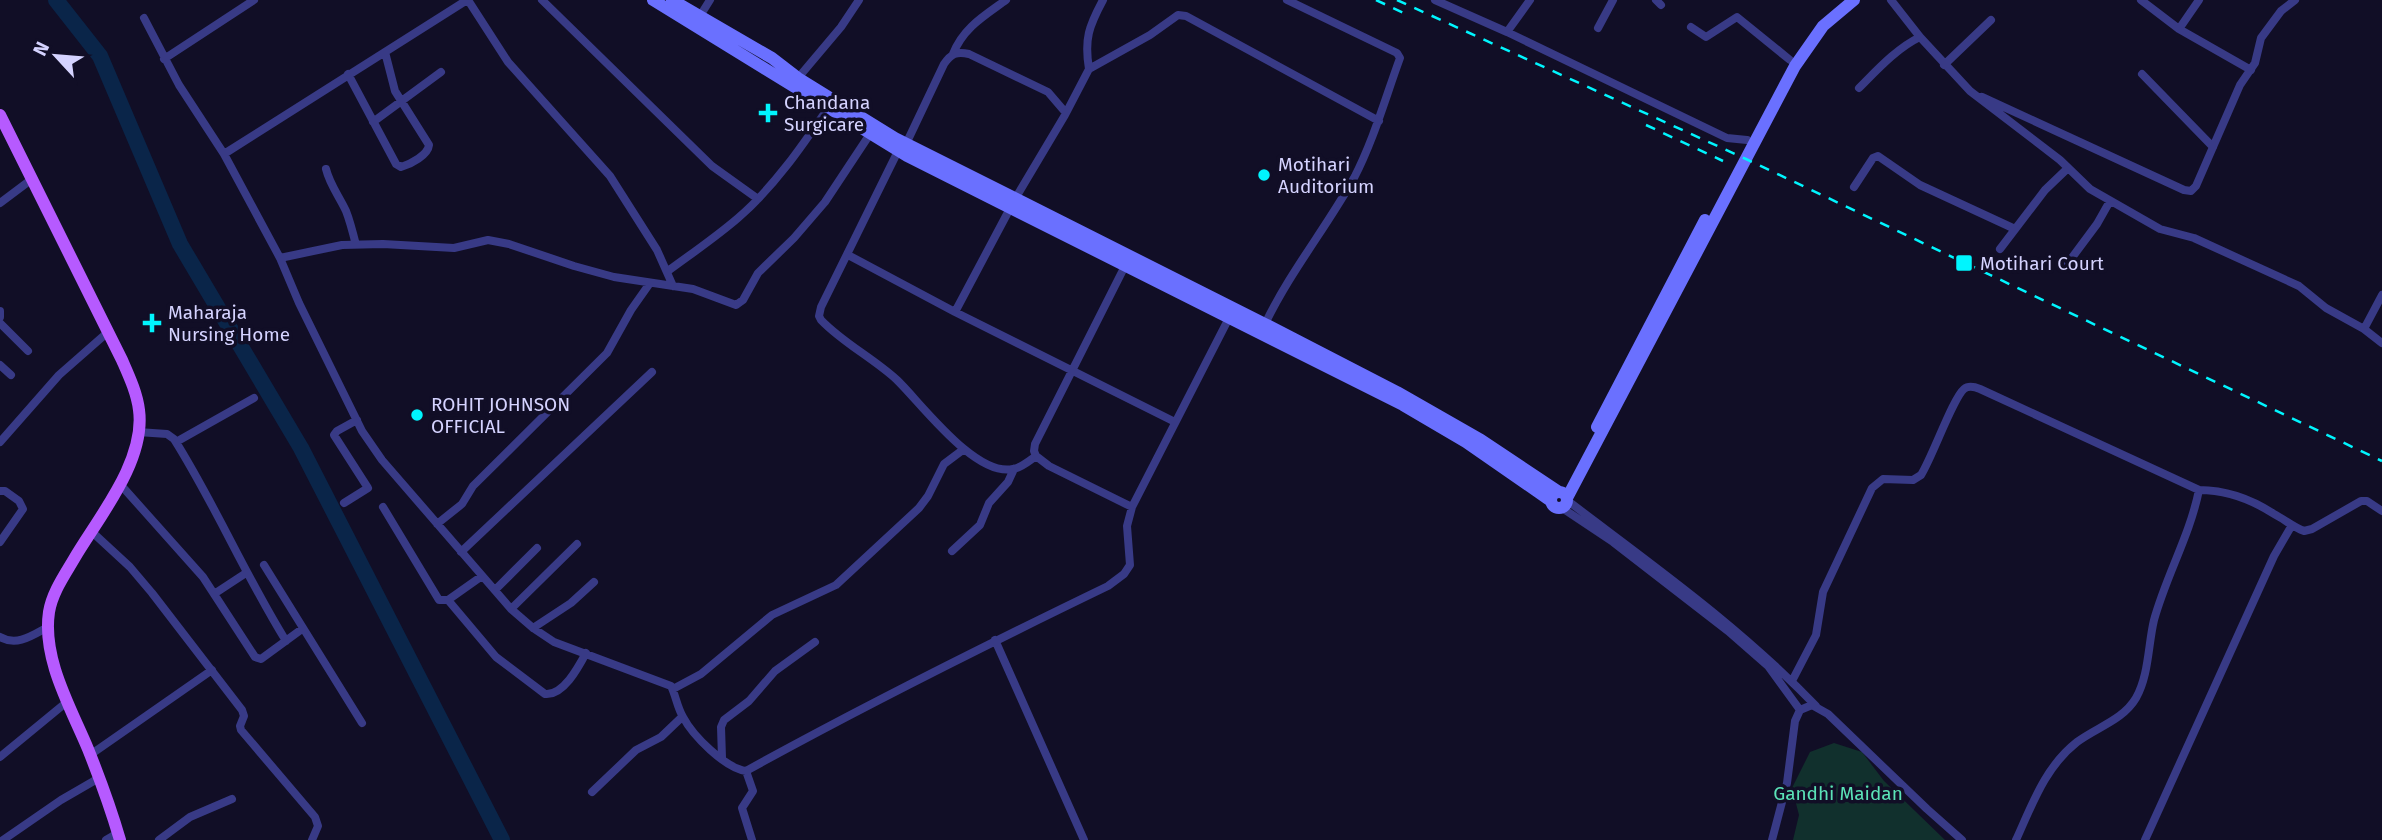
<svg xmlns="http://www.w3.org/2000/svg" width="2382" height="840" font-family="'Fira Sans',sans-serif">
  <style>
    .green { fill: #11302d }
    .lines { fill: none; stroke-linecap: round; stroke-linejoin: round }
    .river { stroke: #0a2549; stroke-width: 16 }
    .street { stroke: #383a86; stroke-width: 8 }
    .secondary { stroke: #6a70ff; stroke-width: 12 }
    .primary { stroke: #b65aff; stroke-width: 12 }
    .rail { stroke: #00f5fe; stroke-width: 2.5; stroke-dasharray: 10 9; stroke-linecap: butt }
    .poi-dot { fill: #00f5fe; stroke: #110e26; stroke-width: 2.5 }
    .labels { text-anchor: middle; stroke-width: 7; stroke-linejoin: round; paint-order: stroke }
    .poi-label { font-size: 19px; fill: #d5d3ff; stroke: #110e26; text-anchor: start }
    .park-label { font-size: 19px; fill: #5be3b8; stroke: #110e26 }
  </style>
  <rect width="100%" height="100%" fill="#110e26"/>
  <path class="green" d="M1834,743L1862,752L1884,781L1945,840H1793L1799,815L1792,788L1810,752Z"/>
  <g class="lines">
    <path class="river" d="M56,0L100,56L180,244L301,448L502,840"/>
    <path class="street" d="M468,0L508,62L610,176L657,250L673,286
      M542,0L712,166L758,199
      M1435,0L1507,32L1727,138L1747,140
      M1656,0L1661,5
      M1891,0L1920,37L1970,91L2060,160L2090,189L2160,229L2194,238L2299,286L2326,308L2364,329L2382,343
      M2141,0L2179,29L2251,70
      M700,16L710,0
      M144,18L179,85L224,154L280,258L299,303L362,431L382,460L511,609L533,628L554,642L671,686C676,696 677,707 683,717C693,736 725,768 746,771C865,705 986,645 1108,586L1124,574L1130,565L1127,526L1132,507L1231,314
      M1691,27L1706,37L1737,17L1790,60
      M1598,28L1613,0
      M2179,29L2199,0
      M1507,32L1530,0
      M953,54C963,28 984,16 1006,0
      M164,59L254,0
      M1944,65L1991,20
      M1089,69C1084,39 1089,26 1103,0
      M348,74L396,164L401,167C411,164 428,155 429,145L395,91L385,52
      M2142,74L2213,147
      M798,78L841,27L859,0
      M1859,88C1877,70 1897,48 1920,37
      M1982,97L2184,190L2191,191L2196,186L2240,85L2255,63L2261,38L2281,11L2295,0
      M373,122L441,72
      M906,144L944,64C951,54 956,51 969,54L1048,92L1066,113
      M898,151L821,307L819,316L821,320C843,343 873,358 897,380C921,403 975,477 1013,469C1021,468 1029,461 1036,456
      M224,154L467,0
      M326,169C330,185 339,196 346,211C350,221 353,233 356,245
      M1854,187L1873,158L1878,156L1920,185L2015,229
      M0,203L32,179
      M2000,249L2045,190L2068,168
      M848,255L955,312L1175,422
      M280,258L342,245L383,244L454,248L488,240L509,244L574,266L614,277L693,289L736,305L743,300L758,273L794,238L825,202L870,134
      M1127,262L1035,444L1034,451L1036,456L1049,466L1132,507
      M2068,263L2097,224L2110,201
      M668,271C691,254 716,237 738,218C774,187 802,146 828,108
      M0,311V317
      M955,312L1015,199L1065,115L1089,69L1150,35L1178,15L1186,16L1379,121
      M0,323L28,351
      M1265,324C1290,272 1326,228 1354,178C1374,139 1385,99 1400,58L1397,53L1287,0
      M2364,329L2382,295
      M0,365L11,375
      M138,432L167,434L174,439C215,504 245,575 286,641
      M0,442L59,375L108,332
      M176,442L254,398
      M120,484L203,577L255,657L261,659L302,629
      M2199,490C2227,490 2251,499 2274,514C2284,519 2293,527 2304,531L2312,529L2361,501H2367L2382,511
      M0,491H5L19,501L23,509L0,542
      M1568,501C1655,567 1740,627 1816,706
      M344,503L368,488L334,435L337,431L357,420
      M383,507L439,600H448L482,576
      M1562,508L1613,542L1728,631L1768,666L1800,710
      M437,524L462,504L473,486L607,353L631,310L650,283
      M91,531L130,567L152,593L242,710L244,716L240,726L241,730L315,817L318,826L312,840
      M952,551L980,525L989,503L1008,482L1014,469
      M461,552L652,372
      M264,565L362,723
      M495,590L537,548
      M214,594L246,573
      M448,600L496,657L545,694C563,696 578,668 586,653
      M511,609L577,544
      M533,628L571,603L594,582
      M0,637C17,647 33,635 48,627
      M995,640L1084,840
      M1792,681L1816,635L1823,592L1872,488L1883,479L1913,480L1921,475C1932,458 1953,398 1964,389C1969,385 1975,387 1980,389L2199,490C2190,535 2166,576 2154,620C2148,645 2149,675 2136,698C2123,720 2097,727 2077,742C2045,767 2032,805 2016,840
      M673,689L701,674L772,615L836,585L919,508L928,496L944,464L964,449
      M90,755L212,670
      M0,757L68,701
      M722,758L721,727L724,720L749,701L775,671L815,642
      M746,771L753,791L742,808L752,840
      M592,792L636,750L661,737L682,717
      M3,840L61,800L99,778
      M106,840L118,833
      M159,840L190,817L232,799
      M1772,840L1787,783L1795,721L1800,710L1812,705L1828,714L1927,809L1962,840
      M2145,840L2274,556L2292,525"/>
    <path class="secondary" d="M653,0L907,156L1403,405L1466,442L1551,501
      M672,0L772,58L798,78L895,138L1265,324L1397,392L1481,440L1559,492
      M1597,427L1705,220
      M1551 500a8 8 0 1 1 16 0a8 8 0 1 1-16 0Z
      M1567,498L1795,66L1823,26L1854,0"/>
    <path class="primary" d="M0,115L122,360C129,376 137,393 139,410C146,461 98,518 74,559C64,576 52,593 49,612C42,659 71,708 88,749C100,779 111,809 120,840"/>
    <path class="rail" d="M1376,0L1408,15
      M1397,0L1746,159L2382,461
      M1646,125L1723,161"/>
  </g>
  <g class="poi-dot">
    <path d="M764.5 102.5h7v7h7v7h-7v7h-7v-7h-7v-7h7z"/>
    <circle cx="1264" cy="175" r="7"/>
    <rect x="1955" y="254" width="18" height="18" rx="3.5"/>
    <path d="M148.5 312.5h7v7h7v7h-7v7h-7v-7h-7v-7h7z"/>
    <circle cx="417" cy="415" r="7"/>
  </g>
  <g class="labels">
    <g class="poi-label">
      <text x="784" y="109">Chandana<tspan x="784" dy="22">Surgicare</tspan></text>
      <text x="1278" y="171">Motihari<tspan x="1278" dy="22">Auditorium</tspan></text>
      <text x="1980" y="270">Motihari Court</text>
      <text x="168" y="319">Maharaja<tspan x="168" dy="22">Nursing Home</tspan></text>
      <text x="431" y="411">ROHIT JOHNSON<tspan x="431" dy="22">OFFICIAL</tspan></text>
    </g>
    <g class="park-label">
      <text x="1838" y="800">Gandhi Maidan</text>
    </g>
  </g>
  <g transform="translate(56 56) rotate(296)" stroke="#110e26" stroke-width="5" paint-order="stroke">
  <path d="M0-5L12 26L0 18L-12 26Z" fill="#d5d3ff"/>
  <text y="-10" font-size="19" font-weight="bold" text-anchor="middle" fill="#d5d3ff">N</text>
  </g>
</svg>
